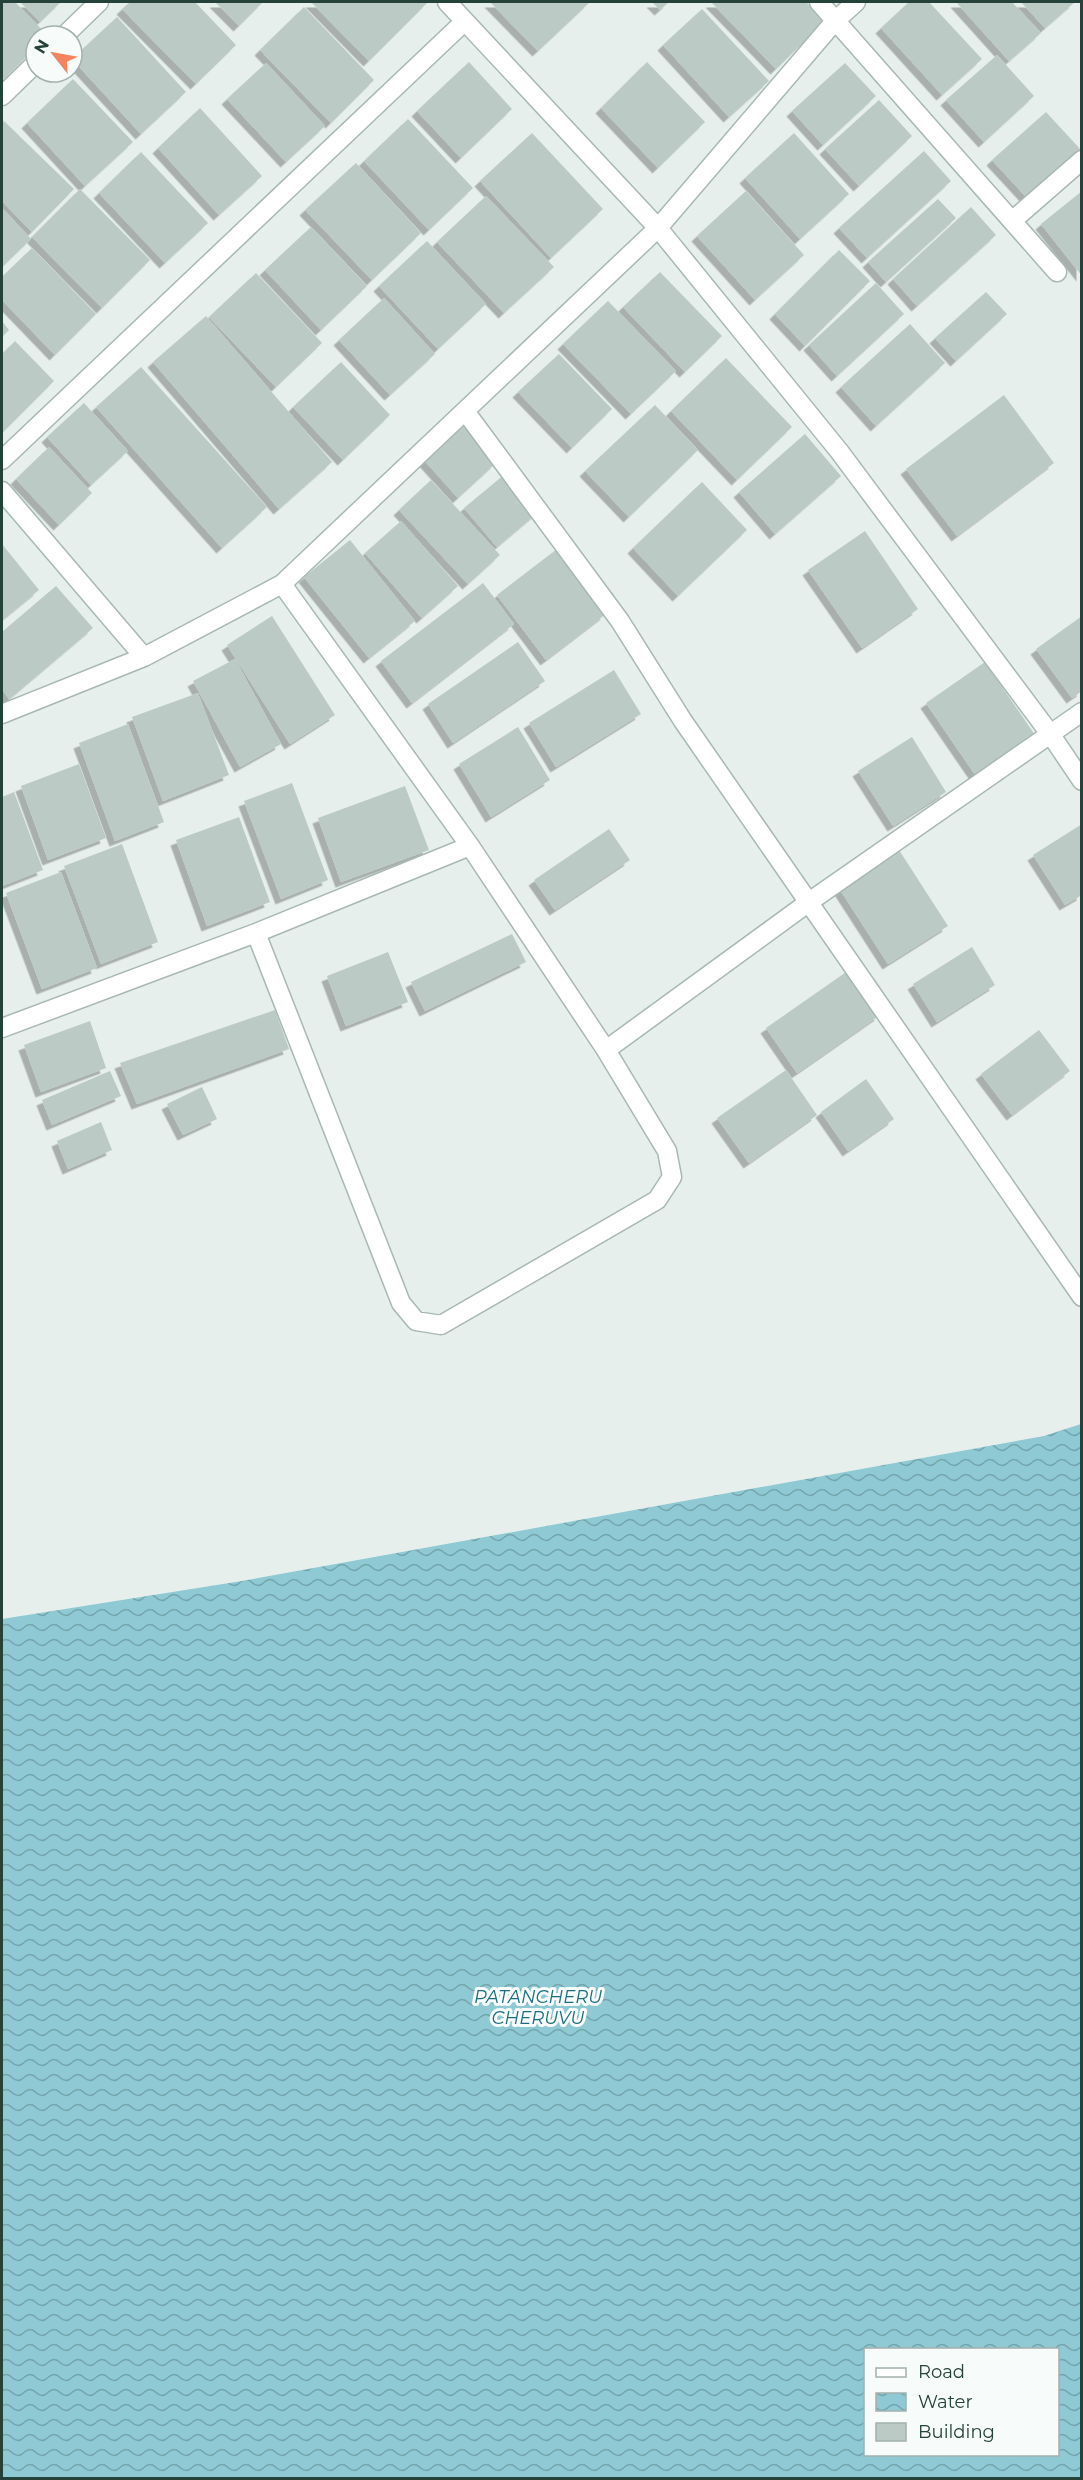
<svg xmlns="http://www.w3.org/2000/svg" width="1083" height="2480" font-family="Montserrat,sans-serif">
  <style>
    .water { fill: url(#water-waves); fill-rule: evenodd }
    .building { fill: #bbcac4; filter: url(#shadow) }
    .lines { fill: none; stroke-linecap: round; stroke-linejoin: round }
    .street-casing { stroke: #a8b8b2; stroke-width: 21 }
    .street { stroke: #fff; stroke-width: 18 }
    .labels { text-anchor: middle; stroke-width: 6; stroke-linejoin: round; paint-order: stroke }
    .water-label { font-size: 18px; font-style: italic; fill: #1c6f80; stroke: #f7fbf9 }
  </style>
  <defs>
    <pattern id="water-waves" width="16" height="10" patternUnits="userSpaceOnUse" patternTransform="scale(1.5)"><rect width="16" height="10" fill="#8ec9d4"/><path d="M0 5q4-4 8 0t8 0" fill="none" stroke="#74a5ad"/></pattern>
    <filter id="shadow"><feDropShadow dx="-5.5" dy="5.5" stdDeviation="0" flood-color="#0004"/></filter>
  </defs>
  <rect width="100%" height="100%" fill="#e6efeb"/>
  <path class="water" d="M1081,1424V2478H2V1619L242,1581L1044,1436ZM866,2350H1058V2454H866Z"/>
  <path class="building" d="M2,2H15L48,36H36V47L2,81Z
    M20,2H61L40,22Z
    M130,2H195L236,45L196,84L122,9Z
    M215,2H263L239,26Z
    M311,2H428L369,61Z
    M490,2H590L538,51Z
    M652,2H669L660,10Z
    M711,2H806L825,21L776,69Z
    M909,2H929L982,59L942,95L881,28Z
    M956,2H1012L1041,33L1009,61Z
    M1021,2H1075L1045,28Z
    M304,7L374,80L331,123L260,50Z
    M702,9L769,81L729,117L663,45Z
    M117,17L186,92L141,134L72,59Z
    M997,55L1034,96L984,142L946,100Z
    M469,62L512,109L461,158L417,111Z
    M647,62L705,122L658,168L601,108Z
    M266,63L325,126L286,162L227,99Z
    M845,63L876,96L823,145L792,111Z
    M73,79L133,142L85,186L27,123Z
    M879,100L912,136L859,186L825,149Z
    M200,108L262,176L219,215L158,148Z
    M1046,112L1081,150L1028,199L992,160Z
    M408,119L473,188L429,230L364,161Z
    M4,121L74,189L32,232L2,201V123Z
    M532,133L603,209L551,258L480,181Z
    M794,133L849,194L800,239L745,178Z
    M924,151L951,181L867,258L839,228Z
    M141,152L208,223L165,263L99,193Z
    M356,163L421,233L372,280L305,210Z
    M80,189L150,260L102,308L32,237Z
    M746,191L804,255L755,300L697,236Z
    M1082,191V276L1041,224Z
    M486,196L554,267L504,313L437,242Z
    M938,199L956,218L886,282L868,262Z
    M971,207L996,235L917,306L893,279Z
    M2,208L31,239L2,267Z
    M311,227L367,286L321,330L265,270Z
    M427,241L486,304L438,349L379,286Z
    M32,248L96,314L55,355L2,300V277Z
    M839,250L870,281L805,346L775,314Z
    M660,272L722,336L685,372L623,307Z
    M256,273L322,343L276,387L209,317Z
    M876,283L904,314L837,376L809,345Z
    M986,292L1007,314L956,361L935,338Z
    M384,298L435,354L390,395L339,340Z
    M608,301L676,371L631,414L563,344Z
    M206,316L332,462L279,509L153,362Z
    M2,321L9,330L2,337Z
    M910,324L945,363L876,426L841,387Z
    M15,341L54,381L2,433V354Z
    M559,354L612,409L572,448L518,392Z
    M726,358L792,427L737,480L671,411Z
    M341,362L390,415L343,460L293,407Z
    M141,367L267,507L222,548L96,407Z
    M1004,395L1054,463L957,536L906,469Z
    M84,403L128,451L91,485L47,437Z
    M655,405L698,450L629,517L585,471Z
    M462,425L496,463L458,498L424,460Z
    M805,434L841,476L775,534L739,492Z
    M49,447L92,493L59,525L16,479Z
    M505,474L537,513L497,547L464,508Z
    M431,480L500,555L468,584L399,510Z
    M702,482L747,530L678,596L633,548Z
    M401,521L458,586L422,618L365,553Z
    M865,531L918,609L862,648L808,570Z
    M350,540L415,621L369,658L304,577Z
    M2,544L39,590L2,620Z
    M557,549L606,614L546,660L497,595Z
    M483,583L514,624L412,703L381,661Z
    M56,586L93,628L9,699L2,689V632Z
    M272,616L335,715L290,744L227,645Z
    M1082,616V691L1072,698L1036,649Z
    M518,642L545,681L453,743L428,704Z
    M235,659L281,744L240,767L193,681Z
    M985,662L1035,735L976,776L926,703Z
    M614,670L641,714L556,767L529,723Z
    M198,693L229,775L163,801L132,717Z
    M128,724L164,822L115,841L79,743Z
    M518,727L550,780L491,817L459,764Z
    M912,737L946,792L893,826L858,771Z
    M79,764L106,838L48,860L21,786Z
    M292,783L328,880L281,899L244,801Z
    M405,786L429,850L341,882L318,818Z
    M14,792L43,870L2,886V797Z
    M239,817L270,902L207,926L176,840Z
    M1082,824V895L1065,905L1033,855Z
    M609,829L630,860L555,910L534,880Z
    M122,844L158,942L101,964L64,866Z
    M899,850L948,926L888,964L839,888Z
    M61,872L97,968L42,989L6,893Z
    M512,934L526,962L425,1011L411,982Z
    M972,947L995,985L937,1022L913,984Z
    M388,952L408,1002L346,1026L327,976Z
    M849,970L880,1015L797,1073L766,1028Z
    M275,1010L289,1049L137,1104L120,1063Z
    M90,1021L106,1068L41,1092L24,1045Z
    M1039,1030L1070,1071L1012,1115L981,1074Z
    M786,1070L817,1115L749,1163L717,1118Z
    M110,1071L121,1096L52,1125L42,1100Z
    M866,1079L894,1119L848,1151L821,1112Z
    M202,1087L217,1119L183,1135L167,1104Z
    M101,1122L112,1150L68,1169L57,1141Z"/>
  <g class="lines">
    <defs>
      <path id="street" d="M447,2L658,228L839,451L1051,735L1082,781
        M819,2L1057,272
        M64,36L99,2
        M2,96L36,63
        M1012,221L1082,160
        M465,411L620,621L683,721L1082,1297
        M2,460L464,22
        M2,491L144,657
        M2,714L144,657L282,584L658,228L835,21L856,2
        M256,933L401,1303L416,1321L441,1325L657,1200L672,1177L667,1151L606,1050L470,846L282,584
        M2,1028L256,933L470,846
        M606,1050L809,902L1082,712"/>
    </defs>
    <use href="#street" class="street-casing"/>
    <use href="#street" class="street"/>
  </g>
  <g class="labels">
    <g class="water-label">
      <text x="538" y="2003">PATANCHERU<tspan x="538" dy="21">CHERUVU</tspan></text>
    </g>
  </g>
  <rect width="1083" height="2480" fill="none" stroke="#24423a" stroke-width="6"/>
  <rect x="864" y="2348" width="195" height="108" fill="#f7fbf9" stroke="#a3b1ad" stroke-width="1.5"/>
  <rect x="876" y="2368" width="30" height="9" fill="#ffffff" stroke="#a3b1ad" stroke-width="1.5"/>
  <text x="918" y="2378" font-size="18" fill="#24423a">Road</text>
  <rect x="876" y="2393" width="30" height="18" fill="url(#water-waves)" stroke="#a3b1ad" stroke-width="1.5"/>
  <text x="918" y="2408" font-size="18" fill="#24423a">Water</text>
  <rect x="876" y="2423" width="30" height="18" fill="#bbcac4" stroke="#a3b1ad" stroke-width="1.5"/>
  <text x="918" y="2438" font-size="18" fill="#24423a">Building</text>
  <g transform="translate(54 54) rotate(301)"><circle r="28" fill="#f7fbf9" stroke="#a3b1ad" stroke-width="1.5"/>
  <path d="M0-4.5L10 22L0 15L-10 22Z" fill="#f4845f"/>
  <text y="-9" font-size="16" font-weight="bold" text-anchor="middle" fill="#24423a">N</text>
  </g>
</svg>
